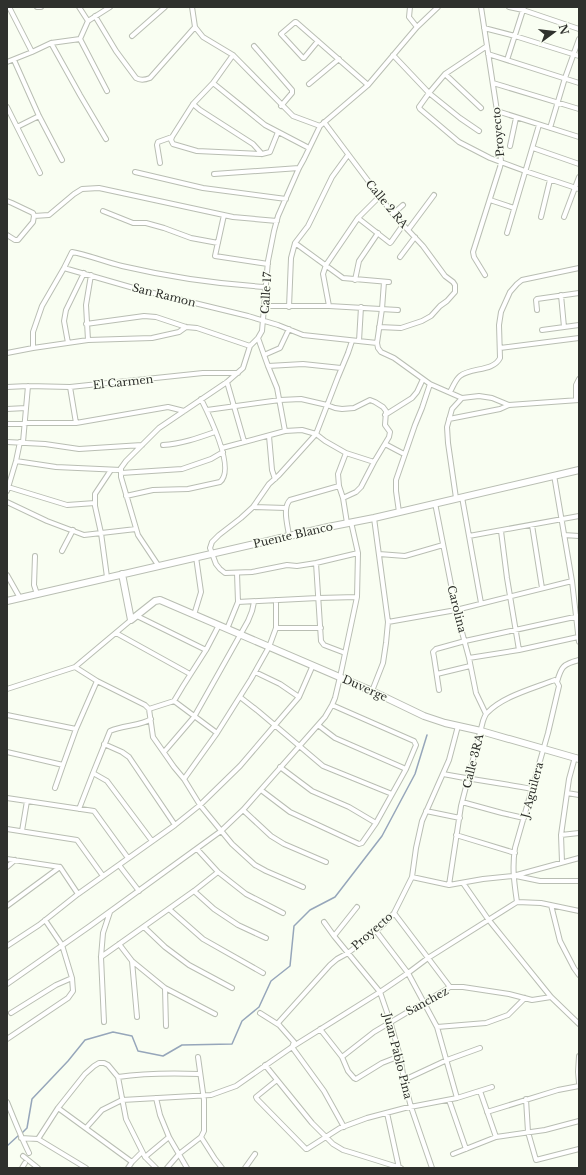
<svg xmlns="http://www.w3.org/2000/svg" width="586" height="1175" font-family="'Libre Baskerville',serif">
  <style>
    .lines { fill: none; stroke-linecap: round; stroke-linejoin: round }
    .stream { stroke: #96a6ba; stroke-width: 1.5 }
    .street-casing { stroke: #b9beb3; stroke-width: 6 }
    .secondary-casing { stroke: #b9beb3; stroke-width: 8 }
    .street { stroke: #fff; stroke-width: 4 }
    .secondary { stroke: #fff; stroke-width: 6 }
    .labels { text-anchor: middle; stroke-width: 3; stroke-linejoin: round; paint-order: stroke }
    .street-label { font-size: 11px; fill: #2f312d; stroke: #f9fef2 }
  </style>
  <rect width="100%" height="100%" fill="#f9fef2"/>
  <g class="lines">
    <path class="stream" d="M22,1133L27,1128L32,1099L68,1061L85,1040L113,1032L132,1036L138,1051L163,1056L182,1045L232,1044L242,1021L259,1007L271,981L290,966L294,926L310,910L335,897L382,836L415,774L427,735
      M7,1146L19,1135"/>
    <defs>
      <path id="street" d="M9,7L32,52
        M37,7H41
        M79,7L88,21
        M410,7L409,17L417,27
        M481,7L497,111L501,162L500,167L473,252L474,257L485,275
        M509,7L523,10L579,29
        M95,16L116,51L136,78C141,81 145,80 150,78L195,27L192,7
        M195,27L203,37L233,55L293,116L320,126
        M484,28L515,36L579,56
        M132,36L165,7
        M80,39L107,91
        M318,41L304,58H303L281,34L295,22H296L368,85
        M51,43L80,95L106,139
        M254,46L292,90V93L281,106
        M487,46L445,74L429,93L419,107L420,109L459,142L490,158L525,171L579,189
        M488,54L579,83
        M233,55L213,83L193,104L172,137L171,140L173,144L197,151L262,154L270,152L278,132
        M393,55L429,93L460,118L479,131
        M14,60L39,116L62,160
        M507,60L524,7
        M7,62L32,52L51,43L80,39L88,21L110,7
        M445,74L481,108
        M213,83L265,125L309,148
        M493,83L579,109
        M309,84L339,59
        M193,104L200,110L253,144L262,154
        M7,107L40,173
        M497,111L579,137
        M324,122L393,214L423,246L445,276L453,282L455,285V292L447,301L440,306L431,316L422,321L401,328L379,327
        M17,127L39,116
        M550,128L565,78L579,39
        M510,146L516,118
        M533,148L579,164
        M160,163L157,145L158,142L172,137
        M135,172L203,188L286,199
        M214,174L299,168
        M490,200L514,208
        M7,201L12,203L33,213L34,216L49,215L74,194L82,189L99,188L233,217L277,221
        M103,211L133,223H146L164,228L191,238L218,243
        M393,214L403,205
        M224,215L215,256L268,264
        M541,217L550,180
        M564,217L579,177
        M358,218L390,243L391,242L403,225
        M408,230L434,195
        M507,233L539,125
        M7,235L15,240H18L33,222L34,216
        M295,243L343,278L389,282
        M400,257L415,237
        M64,268L137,289L248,316L278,325L303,335L377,343
        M355,280L359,261L378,233
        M384,282L382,309L377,343L378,348L381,352L394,358L430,384L462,398L479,396L492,398L509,405L579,400
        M561,295L564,327
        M265,306H329L398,310
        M329,306L323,274L326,265L358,218L379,197
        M289,307L291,258L295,243L308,226L332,177L348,155
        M537,310L536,300L537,299L579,293
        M86,324L144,316L156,317L186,327L197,328L250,346
        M542,330L579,325
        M258,338L268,366L277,388L285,431
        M88,340L86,305L91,275
        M352,341L348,353L338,377L316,434L279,475L269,484L253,507L241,518L219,535L212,542L210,548L216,564L220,569L225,573L252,572L287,565L297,566L316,563L358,553
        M359,341L361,307
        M68,343L64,321L66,310L84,273
        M33,348V332L42,306L64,268L72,252C89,255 105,262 122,266C169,277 218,284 266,287
        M500,348L579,338
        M7,353L33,348L88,340L152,338L179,332L186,327
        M264,355L280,348L289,329
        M268,366L303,364L341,368
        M227,382L244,441
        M7,387L28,386L70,387L203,373H238
        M70,387L76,423
        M450,392C453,387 455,380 460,376C471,367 493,372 500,358L499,325L501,312L510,292L517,284L522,280L579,268
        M576,400V385L579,379
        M7,409L26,408
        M207,410L280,400L301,399L327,405L335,408L342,409L354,408L370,400L375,402L383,407L386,411L385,425L390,432L389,437L374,462L361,487L356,492L343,498
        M385,415L412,398L417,392L423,379
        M449,419L500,409L509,405
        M25,423H76L168,407L184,411
        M7,424H25
        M269,436L272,470L275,479
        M7,442L45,444L79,449L142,445
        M23,442L28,386
        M385,444L404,454
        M163,445C181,444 198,438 215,432
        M222,448L285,431L302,430L316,434L325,441L346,453L374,462
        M346,453L338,474L339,486L343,498L347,523
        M16,461L56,467L121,470
        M121,473L182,469L211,459L223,452
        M554,475L572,581L579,642
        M8,487L67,505L95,503
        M7,491L16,461L20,442
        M126,496L153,490L188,489L220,482C236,469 209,415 201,399
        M462,497L481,603
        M456,498L448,443L447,427L452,409L462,398
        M7,502L47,521L84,535L136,529
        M435,503L456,610L469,658L476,693L486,714
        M253,507L286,508
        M399,512L396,491V480L415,425L422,408L430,384
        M532,525L542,588
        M501,531L507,578L519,650
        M564,535L579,536
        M289,536C288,526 282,508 290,500L339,486
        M469,536L579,516
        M62,551L73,530
        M379,554L405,556L443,545
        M35,556L34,585L37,594
        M316,563L321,641L324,645L345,653
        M158,565L138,535L121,477V468L126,461L159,428L227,382L243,368L250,346L258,338L262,331L268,261L274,231L278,216L299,168L304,159L320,126L368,85L417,27L438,7
        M7,575L20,598
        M107,577L101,533L95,506V494L111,470
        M238,602L318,598L357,597
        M194,615L201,592L196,557
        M137,616L206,650
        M388,622L456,610L572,581
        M276,628H321
        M227,629L238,602L237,573
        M116,633L190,674
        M469,658L519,650L578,637
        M75,667L97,681L145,705L149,709L153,737L174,767L184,779L200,805L232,844L255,865L266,871L303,887
        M255,672L280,684L299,697
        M437,674L470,666
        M557,682C561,667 563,664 579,660
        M7,689L75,667L131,620
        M439,690L434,657L433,652L436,649L465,641L579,616
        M372,691L383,663L386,643L388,622L374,518
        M240,697L258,711L323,766L392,794
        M174,701L217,733
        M332,705L414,741L416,745L406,769L376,823
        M149,709L174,701L183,686L206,650L219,625
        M7,715L76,729
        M318,725L335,738L406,769
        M104,744L122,752L129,757L175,825
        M7,752L63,765L76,729L97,681
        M164,752L194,717L248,621L252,611L254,602
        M93,773L107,781L152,841
        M443,774C473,780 502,783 532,789
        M184,779L217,733L251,679L269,647L276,628V600
        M55,788L63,765
        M261,790L290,812L359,844L362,843L376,823L349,807L312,791L280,767
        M567,793L579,795
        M7,798L94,811L128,858
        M462,802L502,813L524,818
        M79,809L93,773L110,731C123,725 141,726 151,719
        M243,810L271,836L284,844L326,862
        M426,811L460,818
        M7,829L77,840L103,876
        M22,831L27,801
        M456,835L515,853
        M561,835L579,833
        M197,849L218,872L246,894L283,913
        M7,859L60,867L78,894
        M562,862L561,835L569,779L575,757
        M119,865L139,891
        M7,867L15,860
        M516,876L540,881H579
        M412,877L449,885L483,879L513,876L579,858
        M463,883L488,919L551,997L579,1024
        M449,885L461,806L483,721C484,718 485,715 487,713C502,697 531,689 552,681L555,680L557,682L559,686L548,733L515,848C512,867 514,882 517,902
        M194,891L214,909L238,925L266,938
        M517,902L541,903L579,911
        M551,905L560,941L574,968L579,975
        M7,906L60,867
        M169,909L203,939L263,973
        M394,913L450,987
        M324,922L334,936L380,992L390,1021L400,1056L404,1080L411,1107L432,1168
        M144,927L165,947L189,965L232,988
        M376,931L408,973L437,1027L457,1098
        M334,936L357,907
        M119,944L132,961L165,988L215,1014
        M7,946L39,925L78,894L175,825L200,805L240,766L299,697L313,665
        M101,957L194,891L218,872
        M132,961L137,1017
        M7,984L90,926L221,831L243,810L325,717L332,705L335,698L340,677L357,597L358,553L351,522
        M165,988L166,1026
        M11,1013L56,985L72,978
        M260,1013L279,1025
        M104,1022L101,957L103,933L110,912
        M437,1027L486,1023L508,1015L525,998
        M320,1029L342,1057L348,1071L354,1078L356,1079L382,1063L400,1056
        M7,1039L68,998L73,991L72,978L62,945L45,920
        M579,1056L578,1072L579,1083
        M342,1057L374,1032L450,987H463L509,994L532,1000L551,997
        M265,1065L312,1123L333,1144L343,1150L353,1153L401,1168
        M118,1077C145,1073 172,1073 200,1074
        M277,1080L256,1097L257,1099L306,1149H307L340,1128L367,1118L405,1108L457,1098L492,1087
        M404,1080L447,1060L480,1048
        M480,1091L496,1137
        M156,1098L160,1115L169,1137L187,1168
        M526,1099L528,1132L536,1160L579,1149
        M449,1100L466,1149
        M7,1102C14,1119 21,1137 29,1153
        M58,1108L132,1162
        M487,1112L558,1090L579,1086
        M387,1113L399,1168
        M344,1127L324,1091L292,1047L294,1042L280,1026L278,1023L330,965L337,959L348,953L376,931L386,922L394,913L412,877L416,848L422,821L449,760L458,726
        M86,1128L102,1110L122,1100L211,1095L236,1086L292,1047L380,992L408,973L428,958L517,902
        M201,1137L215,1159L222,1168
        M21,1138L38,1139L86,1168
        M38,1139L58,1108L85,1074L94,1066L99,1063H104L108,1065L118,1077L126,1119L145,1157L156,1168
        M453,1154L496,1137L545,1130L579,1121
        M23,1156L38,1168
        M145,1157L169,1137
        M22,1168L25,1163
        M128,1168L132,1162L142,1152
        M167,1168L179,1154L201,1137L204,1131V1100L198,1057
        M245,1168L255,1154"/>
      <path id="secondary" d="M122,574L131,620L155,601L160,600L372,691L424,716L445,723L481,731L579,759
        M7,601L328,527L374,518L579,470"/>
    </defs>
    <use href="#street" class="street-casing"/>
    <use href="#secondary" class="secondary-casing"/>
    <use href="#street" class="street"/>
    <use href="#secondary" class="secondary"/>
  </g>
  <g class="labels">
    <g class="street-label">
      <text transform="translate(498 132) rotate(-95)" y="4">Proyecto</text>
      <text transform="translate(387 204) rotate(50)" y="4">Calle 2 RA</text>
      <text transform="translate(266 293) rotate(-86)" y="4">Calle 17</text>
      <text transform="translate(164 295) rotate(14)" y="4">San Ramon</text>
      <text transform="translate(123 382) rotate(-6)" y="4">El Carmen</text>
      <text transform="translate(293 535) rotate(-13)" y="4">Puente Blanco</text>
      <text transform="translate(457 609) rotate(76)" y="4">Carolina</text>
      <text transform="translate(365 688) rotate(24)" y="4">Duverge</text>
      <text transform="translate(473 761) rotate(-76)" y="4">Calle 3RA</text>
      <text transform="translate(532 790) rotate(-75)" y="4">J. Aguilera</text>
      <text transform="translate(372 931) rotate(-41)" y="4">Proyecto</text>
      <text transform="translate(427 1001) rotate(-29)" y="4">Sanchez</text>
      <text transform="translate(398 1056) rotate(76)" y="4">Juan Pablo Pina</text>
    </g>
  </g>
  <rect width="586" height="1175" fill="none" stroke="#2f312d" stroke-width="16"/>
  <g transform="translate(554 32) rotate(75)" stroke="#f9fef2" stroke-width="3" paint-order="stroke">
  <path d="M0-3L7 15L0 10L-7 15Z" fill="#2f312d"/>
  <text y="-6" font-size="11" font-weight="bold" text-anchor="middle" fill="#2f312d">N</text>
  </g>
</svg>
